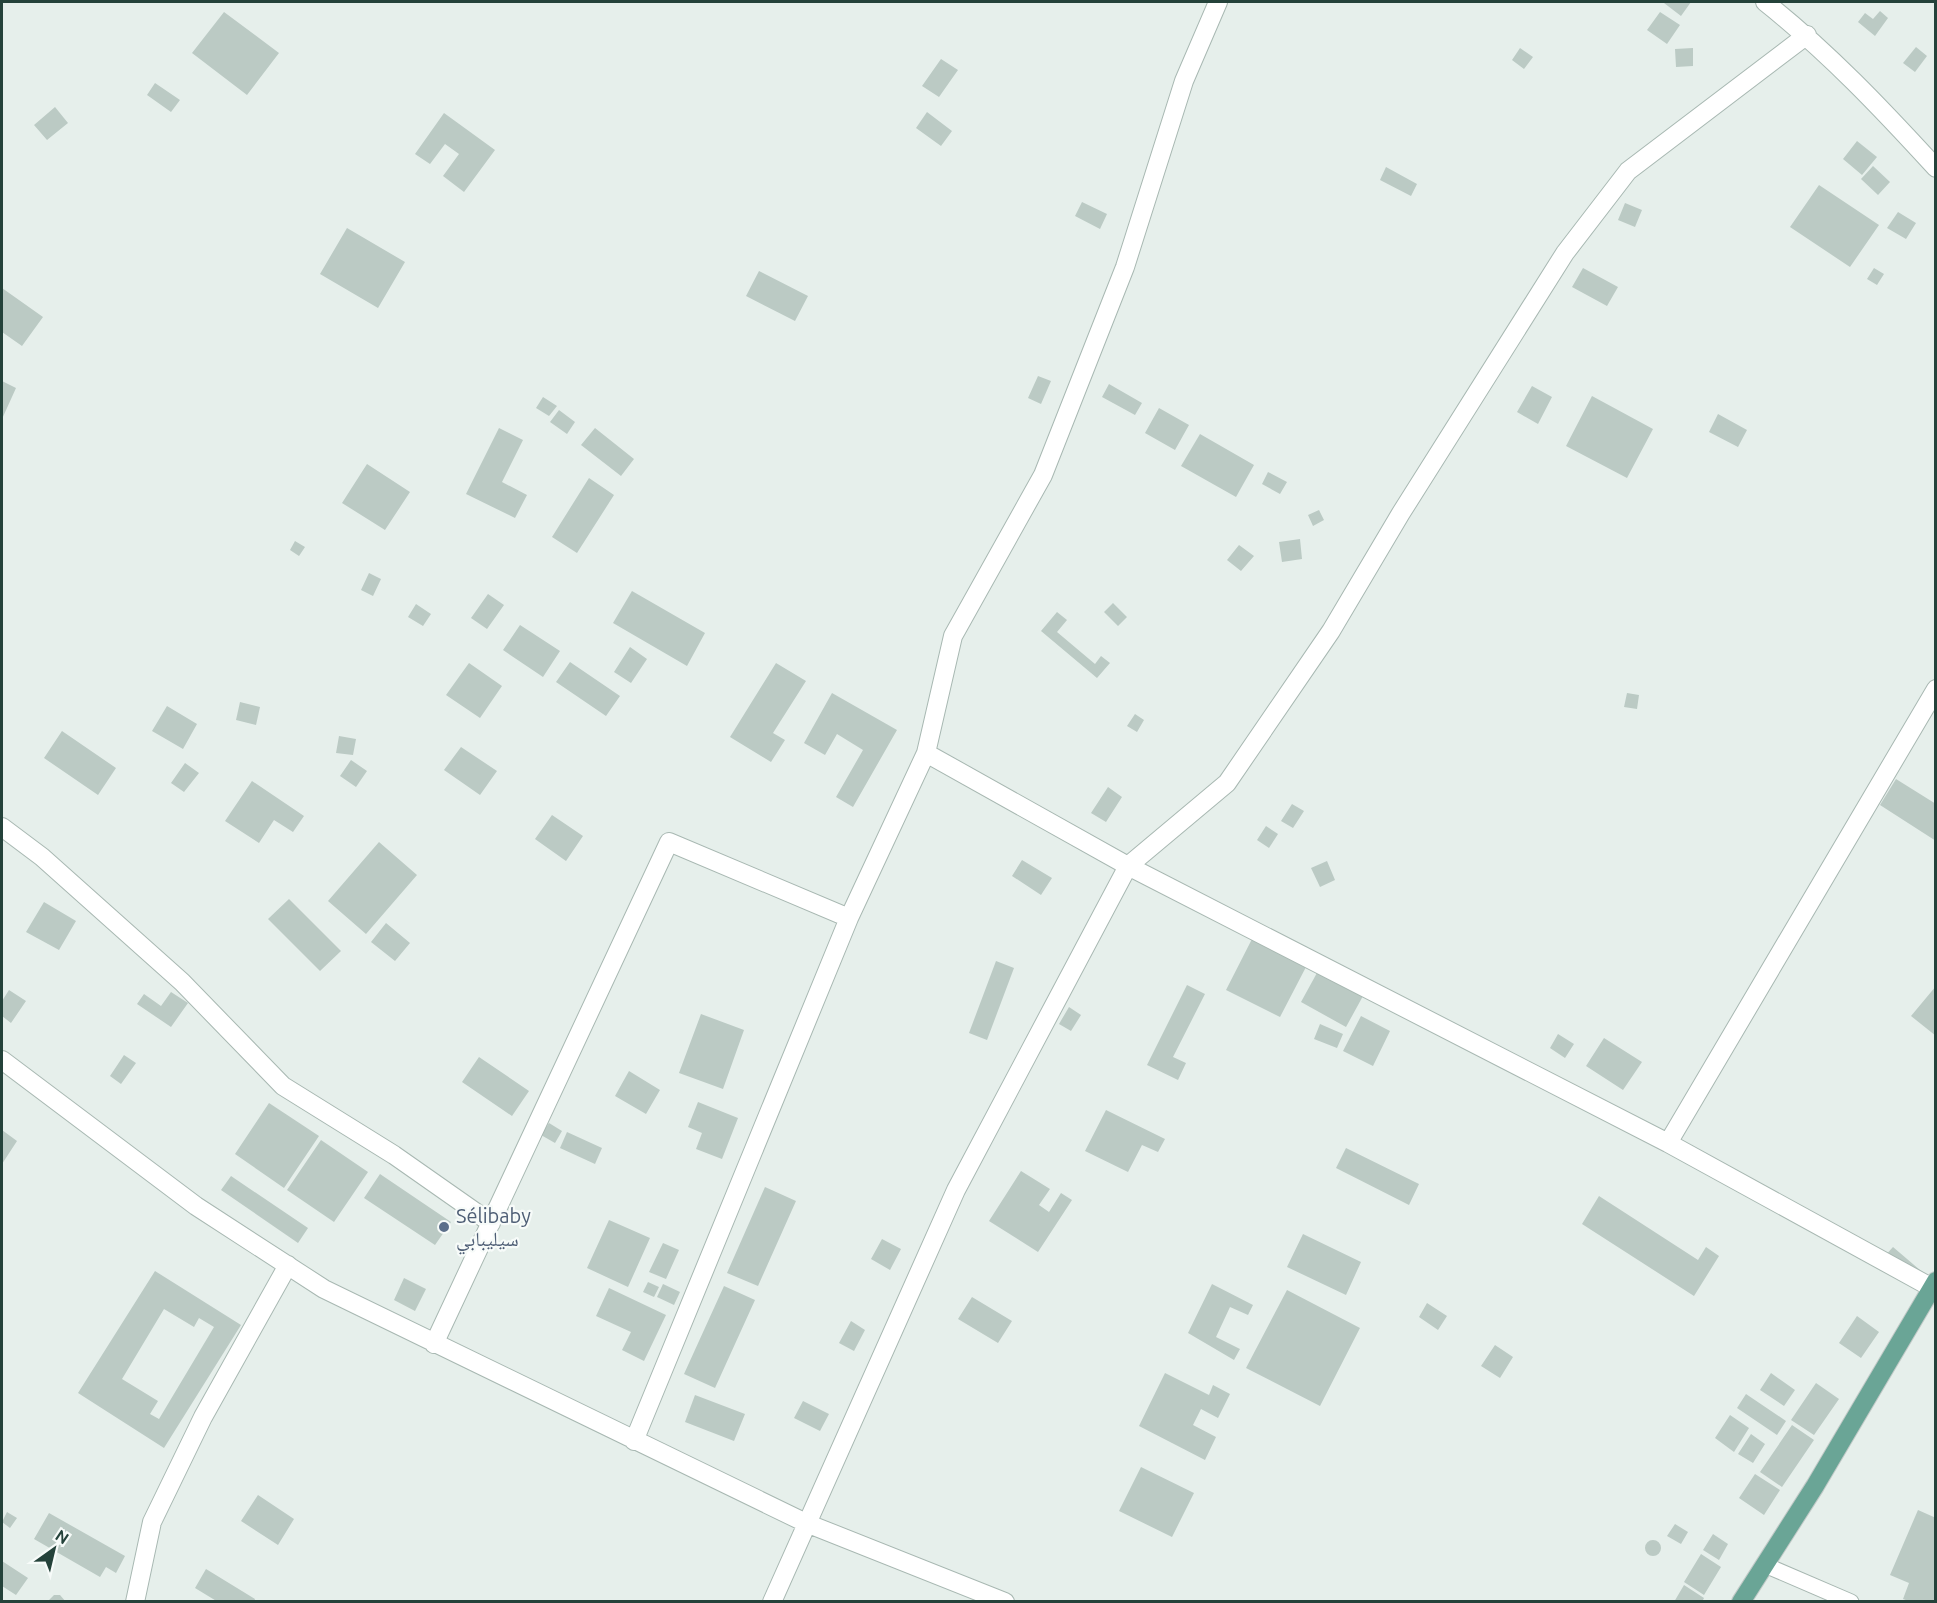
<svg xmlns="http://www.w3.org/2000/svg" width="1937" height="1603" font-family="Ubuntu,'Noto Naskh Arabic',sans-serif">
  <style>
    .building { fill: #bbcac4; fill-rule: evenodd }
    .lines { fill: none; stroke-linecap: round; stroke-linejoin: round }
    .service-casing { stroke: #a8b8b2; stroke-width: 17 }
    .minor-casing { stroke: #a8b8b2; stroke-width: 20 }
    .primary-casing { stroke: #c2cac8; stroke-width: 20 }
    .service { stroke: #fff; stroke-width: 15 }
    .minor { stroke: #fff; stroke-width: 18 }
    .primary { stroke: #6aa596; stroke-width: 18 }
    .service-dot { fill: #5c6f8a; stroke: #f7fbf9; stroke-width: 2 }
    .labels { text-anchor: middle; stroke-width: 4.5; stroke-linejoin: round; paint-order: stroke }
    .service-label { font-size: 20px; fill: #4e5e75; stroke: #f7fbf9; text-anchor: start }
  </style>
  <rect width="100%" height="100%" fill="#e6efeb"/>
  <path class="building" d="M1665,2H1691L1681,16L1664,3Z
    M1880,11L1888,18L1875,36L1858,22L1865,13L1873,19Z
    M224,12L279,53L247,95L192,53Z
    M1660,12L1680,25L1667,44L1647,30Z
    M1916,47L1927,56L1915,72L1903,63Z
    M1520,48L1533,57L1524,69L1512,60Z
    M1693,48V66L1676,67L1675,49Z
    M941,59L958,70L939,97L922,86Z
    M155,83L180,100L171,112L147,95Z
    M55,107L68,123L47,140L34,125Z
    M927,112L952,131L941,146L916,128Z
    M444,113L495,150L464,192L443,176L459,154L445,144L430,164L415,154Z
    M1857,141L1877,157L1862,175L1843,159Z
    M1873,166L1890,182L1878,195L1861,179Z
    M1386,167L1417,184L1411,196L1380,180Z
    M1819,185L1879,225L1850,267L1790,227Z
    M1082,202L1107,214L1100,229L1075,216Z
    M1625,203L1642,210L1635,227L1618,220Z
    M1898,212L1916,223L1906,239L1887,228Z
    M347,228L405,262L378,308L320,274Z
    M1583,268L1618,287L1607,306L1572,287Z
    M1874,268L1884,274L1877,285L1867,279Z
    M759,271L808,296L795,321L746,296Z
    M2,288L43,317L22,346L2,332Z
    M1038,376L1051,381L1041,404L1028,398Z
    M2,381L16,388L2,419Z
    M1109,384L1142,403L1135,415L1102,397Z
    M1532,386L1552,397L1538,424L1517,412Z
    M1592,396L1653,429L1627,478L1566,446Z
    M543,397L557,406L549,416L536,408Z
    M1159,408L1189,425L1175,450L1145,433Z
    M559,410L575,422L567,434L550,422Z
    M1718,414L1747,430L1738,447L1709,432Z
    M499,428L523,440L502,482L527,495L515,518L466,494Z
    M595,428L634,459L621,476L581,445Z
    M1200,434L1254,465L1236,497L1181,466Z
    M367,464L410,492L385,530L342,503Z
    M1268,472L1287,482L1280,494L1262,484Z
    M589,478L614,495L577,553L552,537Z
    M1319,510L1324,520L1313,526L1308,515Z
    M1300,539L1302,559L1282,562L1279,542Z
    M295,541L305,547L299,556L290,550Z
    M1239,545L1254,556L1241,571L1227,560Z
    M369,573L381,579L373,596L361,590Z
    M632,591L705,633L687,666L613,623Z
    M488,594L504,605L487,629L471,618Z
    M1113,603L1127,617L1118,626L1104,612Z
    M416,604L431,614L423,626L408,617Z
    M1057,612L1067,620L1057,632L1095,664L1101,656L1110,663L1097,678L1041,631Z
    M520,625L560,651L543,677L503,650Z
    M630,647L647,659L631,683L614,672Z
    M570,662L620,696L606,716L556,682Z
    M469,663L502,686L480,718L446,695Z
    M776,663L806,681L773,733L785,740L771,762L730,737Z
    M832,693L897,730L853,807L836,797L863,750L837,734L825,755L804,743Z
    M1627,693L1639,695L1637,709L1624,707Z
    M240,702L260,707L256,725L236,720Z
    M167,706L197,724L183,749L152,731Z
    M1135,714L1144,720L1137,732L1127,726Z
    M62,731L116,768L98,795L44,758Z
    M339,736L356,739L353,755L336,753Z
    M461,747L497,771L480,795L444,770Z
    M351,760L367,771L356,787L340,776Z
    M185,763L199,773L184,792L171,783Z
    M1896,779L1936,804V841L1880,805Z
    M252,781L304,816L293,832L274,820L259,843L225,821Z
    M1108,787L1122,797L1106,822L1091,813Z
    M1292,804L1304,811L1293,828L1281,821Z
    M552,815L583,836L566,861L535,839Z
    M1266,826L1278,834L1269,848L1257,840Z
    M379,842L417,875L366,934L328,901Z
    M1022,860L1052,878L1041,895L1012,876Z
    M1327,861L1335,880L1320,887L1311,868Z
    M289,899L341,951L320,971L268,919Z
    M44,902L76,921L59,950L26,932Z
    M386,923L410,943L395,961L371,942Z
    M1252,939L1306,967L1280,1017L1226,990Z
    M996,961L1014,968L987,1040L969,1033Z
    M1318,971L1363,996L1346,1027L1301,1002Z
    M1187,985L1205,994L1173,1057L1186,1063L1178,1080L1147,1065Z
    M1936,986V1036L1911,1016Z
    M9,990L26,1001L11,1023L2,1016V1001Z
    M171,992L188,1003L171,1027L137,1004L144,994L161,1006Z
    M1069,1007L1081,1015L1071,1031L1059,1024Z
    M701,1014L744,1030L723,1089L679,1073Z
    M1361,1016L1390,1031L1373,1066L1343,1051Z
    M1320,1024L1343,1034L1337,1048L1314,1039Z
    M1558,1034L1574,1044L1565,1058L1550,1048Z
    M1604,1038L1642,1062L1623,1090L1586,1066Z
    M124,1055L136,1063L121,1084L110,1076Z
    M479,1057L529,1091L512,1116L462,1082Z
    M629,1071L660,1090L646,1114L615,1096Z
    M698,1102L738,1118L722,1159L696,1149L702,1133L688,1127Z
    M269,1103L319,1136L284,1188L235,1154Z
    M1106,1110L1165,1139L1158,1152L1142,1145L1128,1172L1085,1151Z
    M549,1123L562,1131L555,1143L541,1135Z
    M2,1130L17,1141L2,1164Z
    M567,1132L602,1148L595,1164L560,1148Z
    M321,1140L368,1172L334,1222L287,1190Z
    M1346,1148L1419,1184L1409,1205L1336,1168Z
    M1021,1171L1050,1189L1039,1205L1049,1212L1061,1193L1072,1200L1038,1252L989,1221Z
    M380,1174L451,1222L435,1245L364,1198Z
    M231,1176L308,1228L298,1243L221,1190Z
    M765,1187L796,1201L758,1286L727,1273Z
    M1599,1196L1698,1260L1706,1247L1719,1256L1694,1296L1582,1224Z
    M609,1220L650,1238L628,1287L587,1268Z
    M1303,1234L1361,1262L1346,1295L1287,1267Z
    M882,1239L901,1249L890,1270L871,1259Z
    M663,1243L679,1250L666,1279L649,1272Z
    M1893,1247L1927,1276L1883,1258Z
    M155,1271L241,1325L164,1448L78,1393ZM164,1309L194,1327L199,1318L214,1327L159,1419L150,1414L158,1401L122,1379Z
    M404,1278L426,1289L415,1311L394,1300Z
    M648,1282L659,1287L654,1297L643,1292Z
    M663,1284L680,1292L674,1305L657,1297Z
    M1212,1284L1253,1305L1248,1315L1230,1307L1216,1337L1240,1349L1234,1360L1188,1333Z
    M724,1286L755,1300L715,1388L684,1374Z
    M609,1288L666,1315L644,1361L622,1350L631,1332L596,1316Z
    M1287,1290L1360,1328L1320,1406L1246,1368Z
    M972,1297L1012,1321L998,1343L958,1319Z
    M1427,1303L1447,1316L1438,1330L1419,1317Z
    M1857,1316L1879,1332L1861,1358L1839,1343Z
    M851,1321L865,1330L854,1351L839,1343Z
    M1495,1345L1513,1357L1500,1378L1481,1366Z
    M1165,1373L1209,1395L1213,1385L1230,1394L1218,1418L1201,1409L1193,1425L1216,1437L1205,1460L1139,1426Z
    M1771,1373L1795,1390L1784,1406L1760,1390Z
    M1816,1383L1839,1399L1814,1435L1791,1420Z
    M1746,1394L1786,1421L1777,1435L1737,1408Z
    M695,1395L745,1414L734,1441L685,1422Z
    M803,1401L829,1414L820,1431L794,1418Z
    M1730,1415L1749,1428L1734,1452L1715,1438Z
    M1792,1425L1814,1440L1782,1487L1760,1472Z
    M1751,1434L1765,1444L1753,1463L1738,1454Z
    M1141,1467L1194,1493L1172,1537L1119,1511Z
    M1755,1474L1780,1490L1764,1515L1739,1498Z
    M258,1495L294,1519L278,1545L241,1521Z
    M1918,1510L1936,1518L1934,1602H1911L1903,1599L1909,1583L1890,1575Z
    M7,1512L17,1518L10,1528L2,1522Z
    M49,1513L125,1556L116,1573L106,1567L100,1577L34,1539Z
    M1675,1524L1688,1532L1681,1544L1667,1536Z
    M1713,1534L1728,1544L1719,1560L1703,1550Z
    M1645 1548a8 8 0 1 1 16 0a8 8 0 1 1-16 0Z
    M1701,1554L1721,1567L1704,1595L1684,1582Z
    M2,1561L28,1578L16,1595L2,1586Z
    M206,1569L255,1599L254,1602H218L195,1588Z
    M1684,1585L1704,1598L1702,1602H1674Z
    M54,1595H60L66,1602H47Z"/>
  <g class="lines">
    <defs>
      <path id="service" d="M1765,1565L1851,1602"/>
      <path id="minor" d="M1765,2C1828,52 1882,109 1936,168
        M926,753L1128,866L1668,1143L1936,1290
        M2,827L42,857L182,982L283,1086L394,1155L491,1223
        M2,1060L196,1206L324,1289L806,1523L1005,1602
        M1668,1143L1936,689
        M434,1344L669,842L849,918
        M634,1441L849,918L926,753L953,636L1043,475L1125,267L1184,81L1218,2
        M135,1602L152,1522L203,1417L288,1265
        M772,1602L956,1190L1128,866L1227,783L1331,631L1401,513L1565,253L1628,171L1807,35"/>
      <path id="primary" d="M1741,1602L1815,1486L1936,1281"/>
    </defs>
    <use href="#service" class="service-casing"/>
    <use href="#minor" class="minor-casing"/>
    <use href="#primary" class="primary-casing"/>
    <use href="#service" class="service"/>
    <use href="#minor" class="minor"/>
    <use href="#primary" class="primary"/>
  </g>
  <circle class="service-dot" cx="444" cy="1227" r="6"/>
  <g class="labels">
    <g class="service-label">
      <text x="456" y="1223">Sélibaby<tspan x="456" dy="23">سيليبابي</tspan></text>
    </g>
  </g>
  <rect width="1937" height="1603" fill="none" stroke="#24423a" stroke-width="6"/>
  <g transform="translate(54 1549) rotate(34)" stroke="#f7fbf9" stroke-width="4.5" paint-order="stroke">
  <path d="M0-4.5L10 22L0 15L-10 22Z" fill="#24423a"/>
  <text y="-9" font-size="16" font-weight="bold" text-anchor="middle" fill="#24423a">N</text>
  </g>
</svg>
